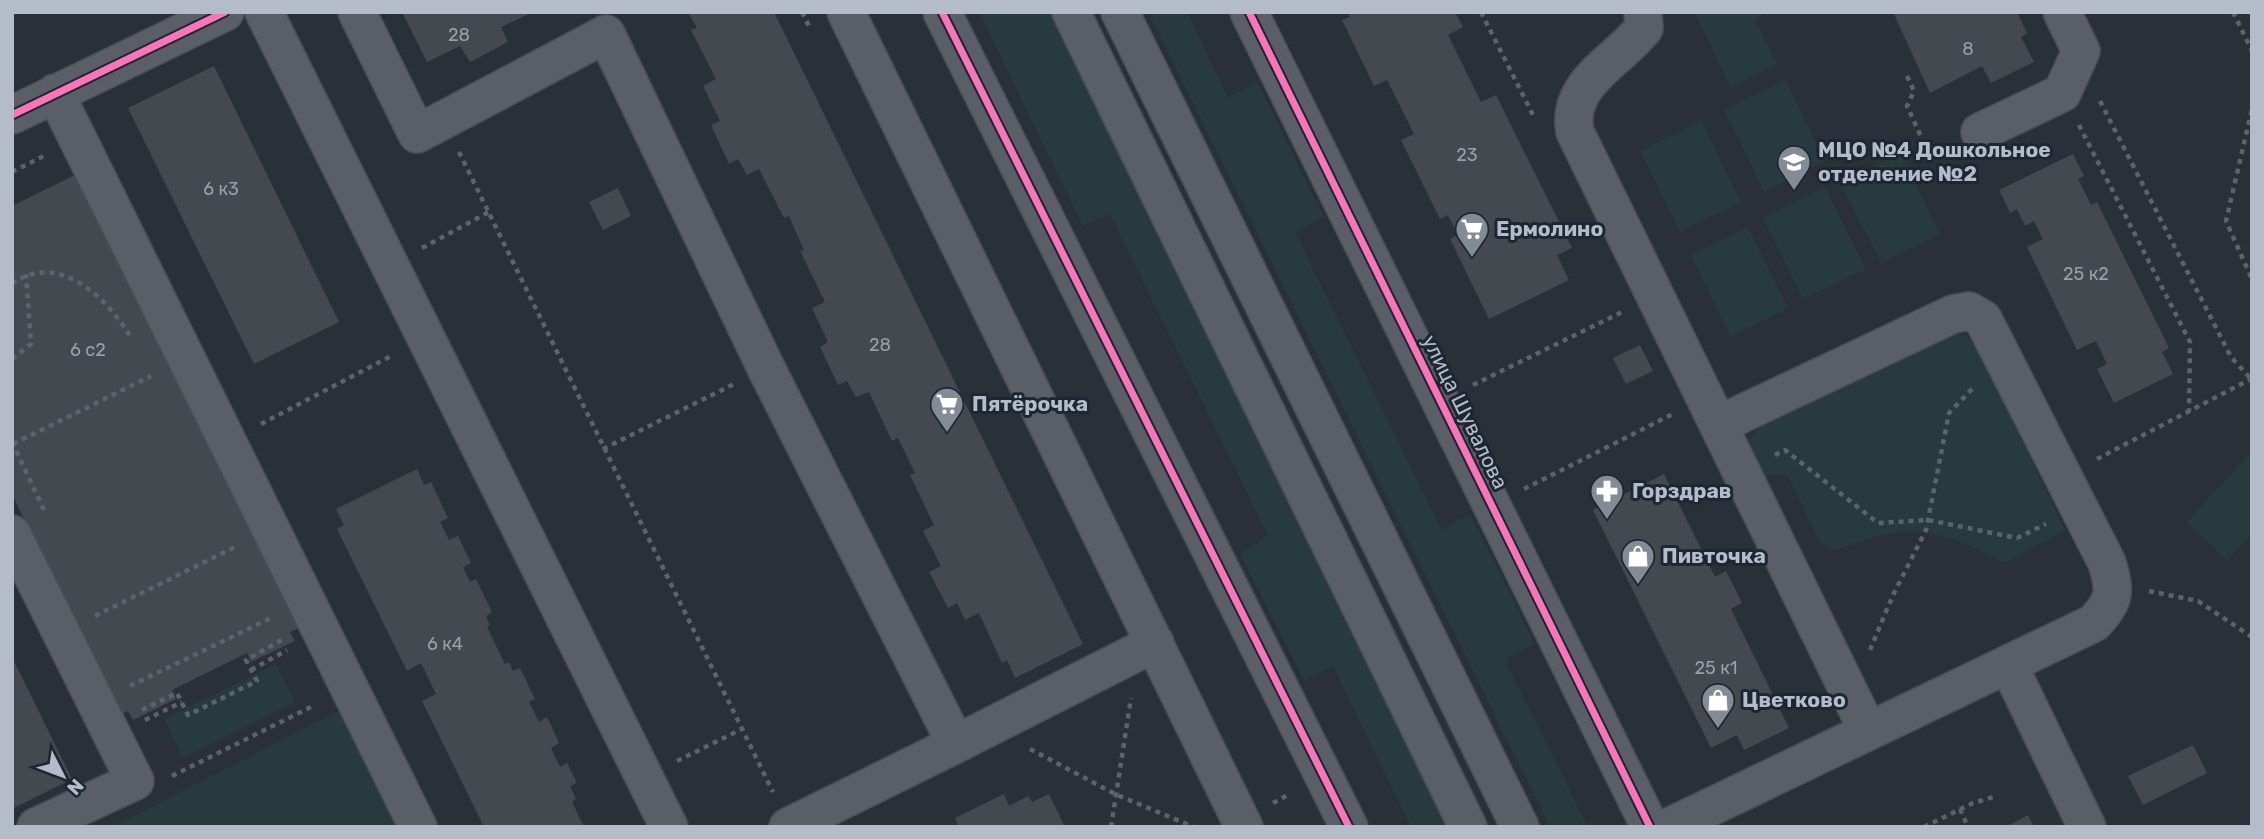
<svg xmlns="http://www.w3.org/2000/svg" width="2264" height="839" font-family="Rubik,sans-serif">
  <style>
    .green { fill: #273a3e }
    .building { fill: #444950 }
    .lines { fill: none; stroke-linecap: round; stroke-linejoin: round }
    .minor-casing { stroke: #484c53; stroke-width: 40 }
    .path { stroke: #5d636a; stroke-width: 4.5; stroke-dasharray: 5 5; stroke-linecap: butt }
    .minor { stroke: #5a5e66; stroke-width: 37 }
    .cycleway-casing { stroke: #1d2633; stroke-width: 11 }
    .cycleway { stroke: #fb73b8; stroke-width: 7 }
    .labels { text-anchor: middle; stroke-width: 6; stroke-linejoin: round; paint-order: stroke }
    .number-label { font-size: 18px; fill: #989fab }
    .poi-label { font-size: 21px; font-weight: bold; fill: #b4bcc9; stroke: #1d2633; text-anchor: start }
    .street-label { font-size: 21px; fill: #b4bcc9; stroke: #1d2633 }
  </style>
  <rect width="100%" height="100%" fill="#2a3038"/>
  <path class="green" d="M979,12H1052L1447,827H1411L1333,666L1304,680L1240,554L1268,536L1110,214L1083,226Z
    M1148,12H1187L1228,97L1258,83L1324,217L1295,232L1441,529L1471,515L1535,644L1505,659L1588,827H1550Z
    M1694,12H1760L1762,16L1755,20L1777,64L1731,87Z
    M1785,80L1825,161L1764,192L1724,110Z
    M1701,121L1741,202L1680,232L1640,151Z
    M1901,153L1940,234L1881,263L1840,182Z
    M1825,187L1866,269L1803,299L1763,218Z
    M1748,227L1788,308L1731,337L1691,255Z
    M1949,332L1965,335L1975,344L2065,530L2005,563C1934,526 1910,522 1836,550L1820,543L1788,476L1775,474L1760,478L1751,459L1749,440L1762,424Z
    M2248,455L2252,458V533L2227,560L2186,523Z
    M276,664L295,702L183,758L164,719Z
    M344,708L402,827H113Z"/>
  <path class="building" d="M402,12H533L501,27L508,42L470,62L460,46L427,62Z
    M688,12H774L1083,644L1015,678L1007,660L1002,663L979,613L965,620L957,603L948,608L929,572L941,566L923,531L934,525L910,475L915,473L898,438L892,441L869,392L856,397L847,381L838,385L820,347L828,342L812,308L825,302L800,251L804,250L789,216L784,218L759,169L747,175L738,159L729,164L711,125L720,121L703,86L716,79L691,30L697,28Z
    M1348,12H1455L1463,27L1448,35L1481,102L1496,95L1572,248L1557,255L1569,280L1489,319L1450,239L1458,235L1448,215L1440,219L1401,140L1414,134L1387,80L1374,86L1342,20L1350,17Z
    M1893,12H2017L2027,33L2021,37L2034,62L1991,83L1982,66L1930,93Z
    M214,66L339,322L254,364L128,108Z
    M2073,154L2084,176L2078,179L2091,205L2097,202L2169,348L2162,352L2173,374L2114,403L2097,369L2107,364L2096,341L2077,350L2027,247L2043,239L2034,221L2025,226L2017,209L2010,213L1999,190Z
    M77,174L299,628L290,632L295,641L251,662L247,653L172,690L176,699L133,720L128,711L120,715L12,494V206Z
    M618,188L631,216L603,230L589,202Z
    M1640,345L1653,371L1626,384L1613,358Z
    M417,469L424,485L431,482L448,518L440,522L449,540L458,536L471,563L463,567L470,582L476,579L492,612L486,616L490,625L487,627L505,664L509,662L513,671L520,668L535,699L529,702L539,722L547,717L559,743L551,748L560,767L567,763L577,783L570,786L576,799L572,802L584,827H484L422,701L436,694L421,663L407,671L337,529L344,525L336,509Z
    M1664,474L1715,577L1726,571L1742,603L1731,609L1789,728L1744,750L1737,735L1711,748L1593,510Z
    M12,657L72,779L12,809Z
    M2193,745L2207,773L2143,805L2128,776Z
    M1004,794L1009,806L1028,796L1032,802L1049,794L1065,827H959L955,818Z
    M2028,815L2034,827H2004L2011,824Z"/>
  <g class="lines">
    <defs>
      <path id="minor" d="M264,12L669,827
        M357,12L417,134L606,34L766,368L956,744L1155,643
        M846,12L1244,827
        M942,12L1349,827
        M1071,12L1468,827
        M1120,12L1520,827
        M1249,12L1650,827
        M1643,12L1644,28C1618,61 1565,84 1575,132L1868,731
        M55,93L418,827
        M12,115L225,12
        M1980,132L2062,93L2081,51L2062,12
        M12,534L135,781L36,827
        M2008,664L2087,827
        M788,827L956,744
        M1669,827L2094,623C2115,600 2116,593 2107,563L1983,319L1969,311L1953,314L1720,424"/>
    </defs>
    <use href="#minor" class="minor-casing"/>
    <path class="path" d="M802,12L809,26
      M1481,12L1534,117
      M2233,12L2252,51
      M1907,76L1914,91L1907,106L1924,143
      M2100,101L2231,357L2252,380
      M2079,125L2190,342L2189,411
      M459,152L773,792
      M12,172L44,156
      M422,248L489,212
      M2251,277L2226,221L2252,109
      M12,284C58,250 107,298 130,336
      M12,359L31,344L26,274
      M1473,385L1622,312
      M261,424L393,355
      M12,442L44,510
      M13,444L151,376
      M603,449L734,384
      M1775,455L1785,450L1878,523L1928,520L2017,538L2046,524
      M2097,459L2251,379
      M1524,489L1673,414
      M2149,591L2198,601L2252,637
      M95,616L235,547
      M1870,650L1893,595L1926,530L1949,413L1975,386
      M251,670L287,650
      M130,686L271,618
      M142,710L177,693L188,715L257,681L246,660L285,638
      M145,720L182,702
      M1030,749L1117,795L1194,827
      M677,761L742,729
      M172,776L315,705
      M1273,803L1290,794
      M1960,809L1968,827
      M1111,827L1131,698
      M1924,827L1973,803L1997,796"/>
    <use href="#minor" class="minor"/>
    <defs>
      <path id="cycleway" d="M942,12L1349,827
        M1249,12L1650,827
        M12,115L225,12"/>
    </defs>
    <use href="#cycleway" class="cycleway-casing"/>
    <use href="#cycleway" class="cycleway"/>
  </g>
  <defs>
    <symbol id="school-pin" viewBox="-11 -11 22 30"><path d="M0 17L-7.5 6A9.5 9.5 0 1 1 7.5 6Z" fill="#848b96" stroke="#1d2633"/><path d="M0-5L7-2L0 1L-7-2ZM-4 1L0 2.5L4 1V4Q0 6-4 4Z" fill="#fff"/></symbol>
    <symbol id="supermarket-pin" viewBox="-11 -11 22 30"><path d="M0 17L-7.5 6A9.5 9.5 0 1 1 7.5 6Z" fill="#848b96" stroke="#1d2633"/><path d="M-6-5.5h2.5l.6 2H6L4.5 2H-2.5L-4.4-4H-6ZM-1.5 3.2a1.3 1.3 0 1 0 .1 0ZM3 3.2a1.3 1.3 0 1 0 .1 0Z" fill="#fff"/></symbol>
    <symbol id="pharmacy-pin" viewBox="-11 -11 22 30"><path d="M0 17L-7.5 6A9.5 9.5 0 1 1 7.5 6Z" fill="#848b96" stroke="#1d2633"/><path d="M-2-6h4v4h4v4h-4v4h-4v-4h-4v-4h4Z" fill="#fff"/></symbol>
    <symbol id="shop-pin" viewBox="-11 -11 22 30"><path d="M0 17L-7.5 6A9.5 9.5 0 1 1 7.5 6Z" fill="#848b96" stroke="#1d2633"/><path d="M-5-2.5h2.3a2.7 3.5 0 0 1 5.4 0H5L5.5 6h-11ZM-1.5-2.5h3a1.5 2.3 0 0 0-3 0Z" fill="#fff"/></symbol>
  </defs>
  <g fill-rule="evenodd">
    <use href="#school-pin" x="1775" y="143" width="38" height="52"/>
    <use href="#supermarket-pin" x="1453" y="210" width="38" height="52"/>
    <use href="#supermarket-pin" x="928" y="385" width="38" height="52"/>
    <use href="#pharmacy-pin" x="1588" y="472" width="38" height="52"/>
    <use href="#shop-pin" x="1619" y="537" width="38" height="52"/>
    <use href="#shop-pin" x="1699" y="681" width="38" height="52"/>
  </g>
  <g class="labels">
    <g class="number-label">
      <text x="459" y="41">28</text>
      <text x="1968" y="55">8</text>
      <text x="1467" y="161">23</text>
      <text x="221" y="195">6 к3</text>
      <text x="2086" y="280">25 к2</text>
      <text x="880" y="351">28</text>
      <text x="88" y="356">6 с2</text>
      <text x="445" y="650">6 к4</text>
      <text x="1716" y="674">25 к1</text>
    </g>
    <g class="poi-label">
      <text x="1818" y="157">МЦО №4 Дошкольное<tspan x="1818" dy="24">отделение №2</tspan></text>
      <text x="1496" y="236">Ермолино</text>
      <text x="972" y="411">Пятёрочка</text>
      <text x="1632" y="498">Горздрав</text>
      <text x="1662" y="563">Пивточка</text>
      <text x="1742" y="707">Цветково</text>
    </g>
    <g class="street-label">
      <text transform="translate(1465 412) rotate(64)" y="7">улица Шувалова</text>
    </g>
  </g>
  <rect width="2264" height="839" fill="none" stroke="#b4bcc9" stroke-width="28"/>
  <g transform="translate(63 776) rotate(132)" stroke="#1d2633" stroke-width="5" paint-order="stroke">
  <path d="M0-5L12 26L0 18L-12 26Z" fill="#b4bcc9"/>
  <text y="-10" font-size="19" font-weight="bold" text-anchor="middle" fill="#b4bcc9">N</text>
  </g>
</svg>
